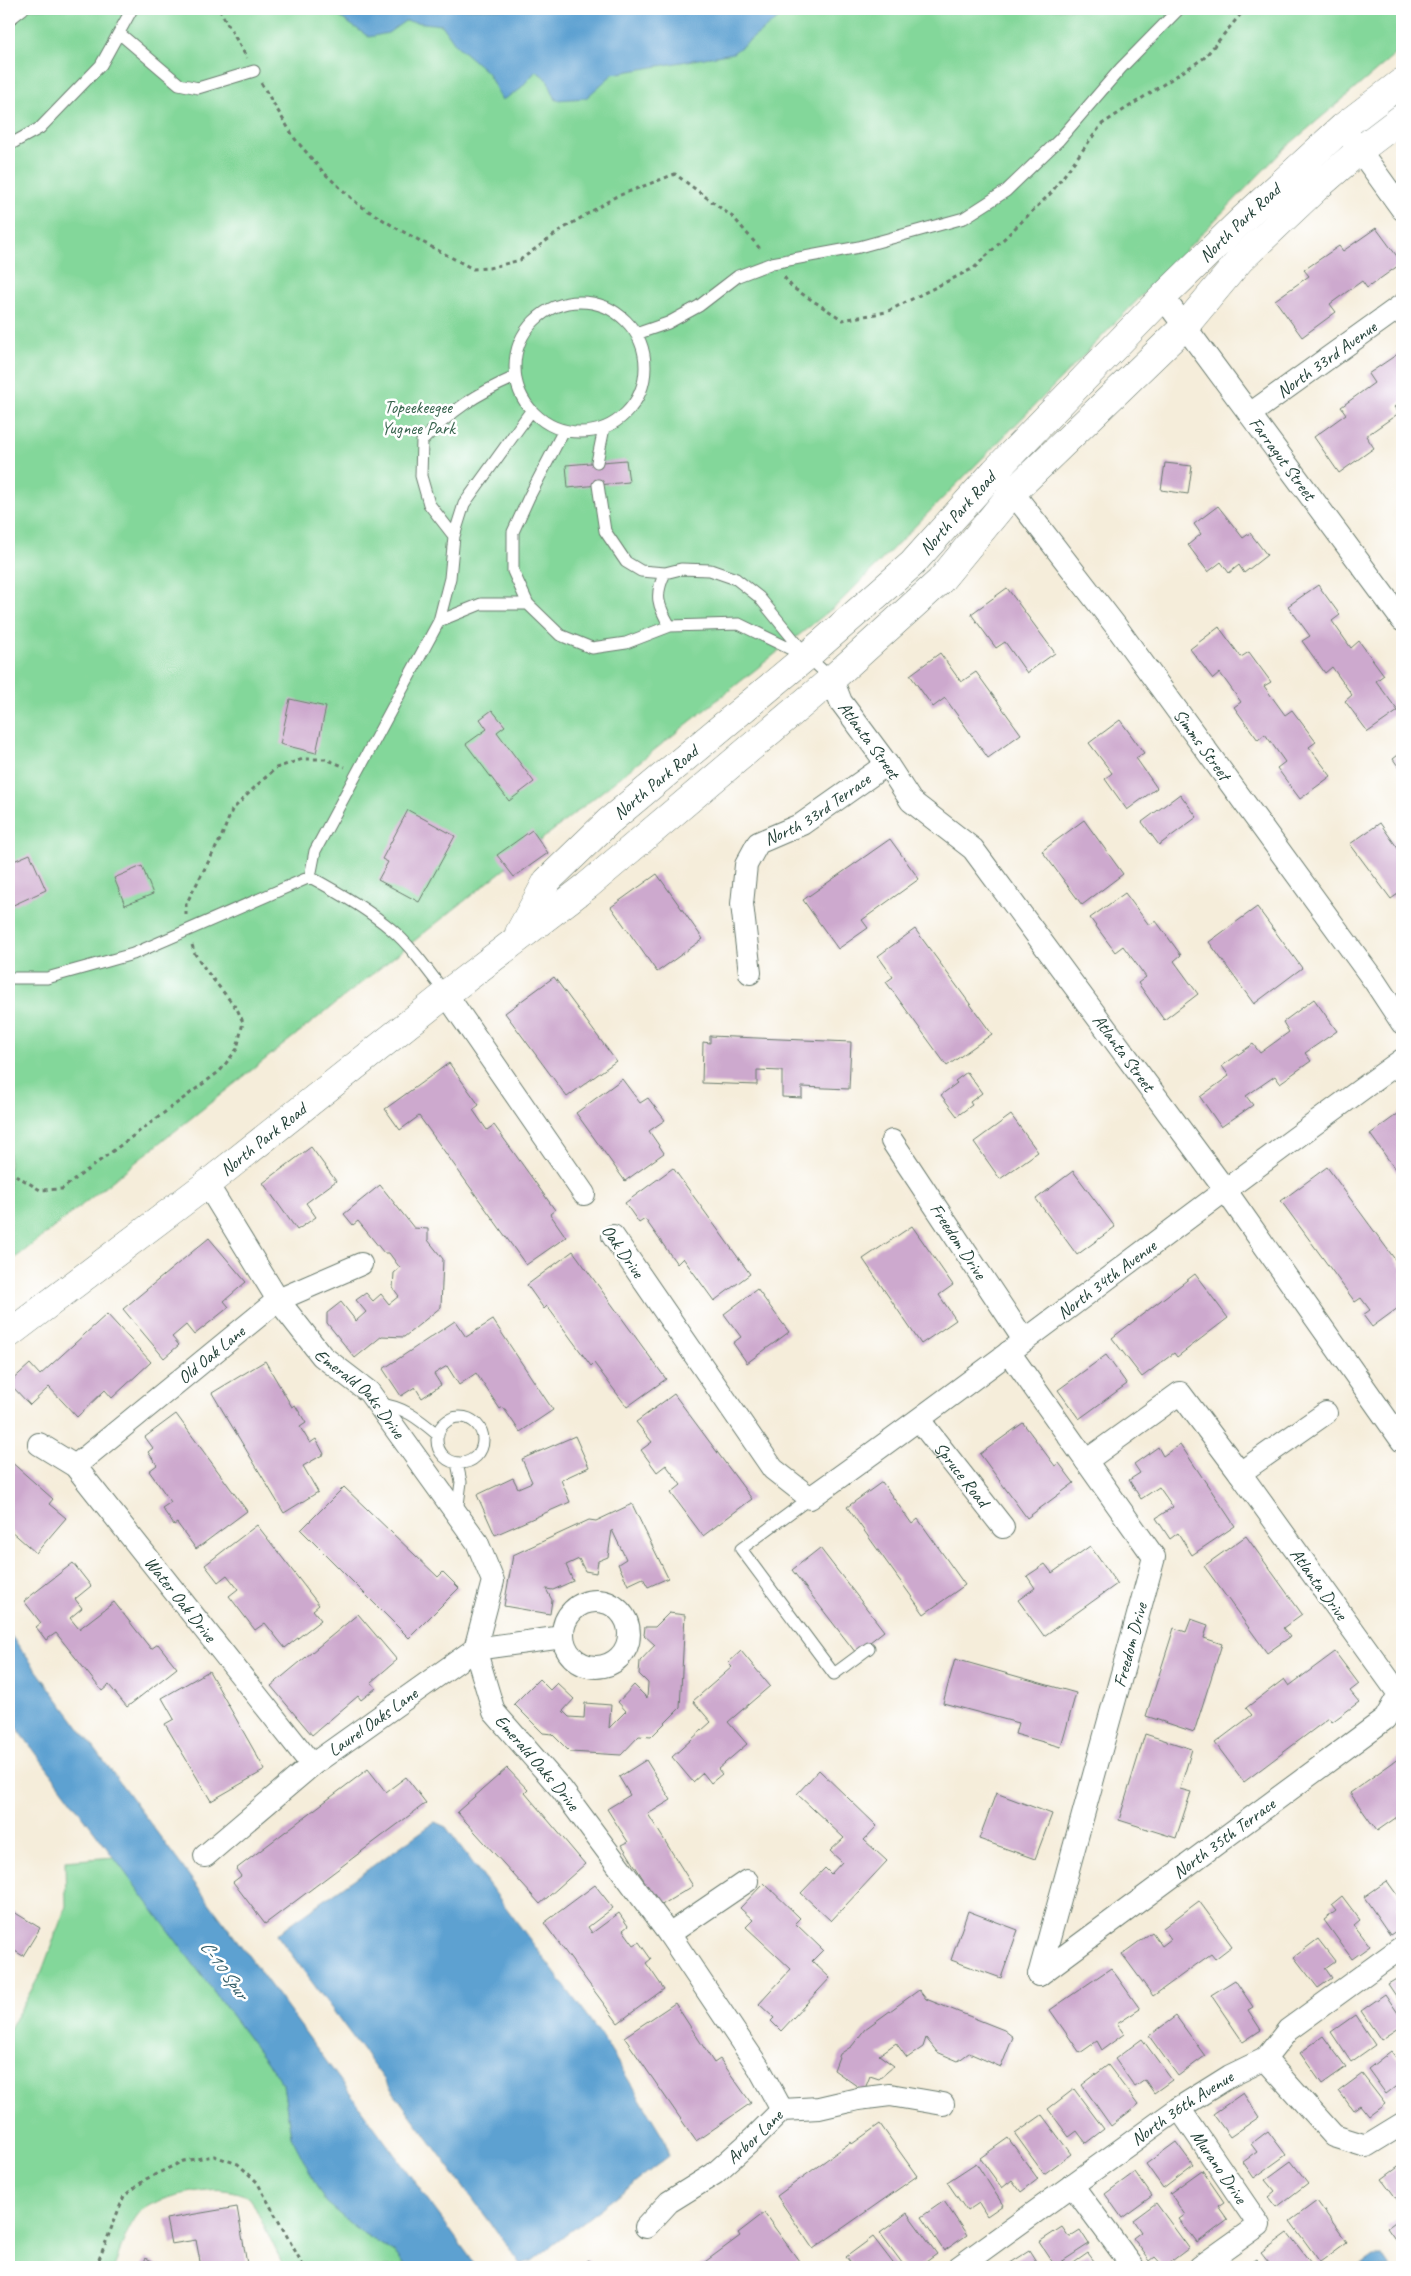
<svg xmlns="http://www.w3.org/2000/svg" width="1411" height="2276" font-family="Caveat,sans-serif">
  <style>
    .green { fill: #83d79a; stroke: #518a67 }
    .water { fill: #5da1d1; stroke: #3e6f82 }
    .building { fill: #cda9ce }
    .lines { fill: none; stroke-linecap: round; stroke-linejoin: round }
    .service-casing { stroke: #6a7b6e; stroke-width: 13 }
    .minor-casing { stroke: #6a7b6e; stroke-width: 24 }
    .tertiary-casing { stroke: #6a7b6e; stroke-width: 29 }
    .path { stroke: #6a7b6e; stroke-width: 3; stroke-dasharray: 4 4; stroke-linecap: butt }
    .service { stroke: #fff; stroke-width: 11 }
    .minor { stroke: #fff; stroke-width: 22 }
    .tertiary { stroke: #fff; stroke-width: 28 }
    .labels { text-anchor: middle; stroke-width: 5; stroke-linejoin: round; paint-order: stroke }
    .street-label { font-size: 18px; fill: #1f3d34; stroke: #fff }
    .park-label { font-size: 18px; fill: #38644e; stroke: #fff }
    .water-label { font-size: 19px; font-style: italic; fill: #35606b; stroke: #fff }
  </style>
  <rect width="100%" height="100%" fill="#fff"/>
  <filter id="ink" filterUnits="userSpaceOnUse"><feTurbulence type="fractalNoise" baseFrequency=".02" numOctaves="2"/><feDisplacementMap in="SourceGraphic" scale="10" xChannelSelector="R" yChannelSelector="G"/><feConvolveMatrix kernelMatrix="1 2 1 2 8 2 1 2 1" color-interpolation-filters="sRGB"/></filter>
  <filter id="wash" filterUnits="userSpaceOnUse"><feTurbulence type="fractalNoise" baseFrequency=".0096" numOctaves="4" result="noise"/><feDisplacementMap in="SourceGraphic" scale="20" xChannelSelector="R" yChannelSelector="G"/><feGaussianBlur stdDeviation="1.12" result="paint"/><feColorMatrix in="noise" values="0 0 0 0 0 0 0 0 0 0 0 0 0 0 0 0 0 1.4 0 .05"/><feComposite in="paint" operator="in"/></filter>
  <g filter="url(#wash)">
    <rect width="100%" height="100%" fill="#f5edda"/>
    <path class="green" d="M9,9H1402V49L1285,148L1050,390L838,604L9,1263Z
      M114,1857L283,2084L291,2136L358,2230L395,2253L407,2267H284L250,2197C242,2194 233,2191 224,2190C206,2187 153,2198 140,2212C127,2227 121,2249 114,2267H9V2030L42,1971L66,1906L65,1861Z"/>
    <path class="water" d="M328,9H791L733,53L613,74L586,98L556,100L547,79L536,71L518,91L502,100L487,72L456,45L442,25L405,21L388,33L369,37Z
      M9,1633L302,2028L477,2267H407L395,2253L358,2230L325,2202L291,2136L283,2084L9,1717Z
      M435,1822L446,1827L601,2035L664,2138L669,2156L532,2261L521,2264L277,1935L289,1925Z
      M1374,2255H1383L1391,2267H1357Z"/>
    <g id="blocks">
      <path class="building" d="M1376,228L1402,263L1367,288L1362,281L1330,304L1336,312L1302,337L1275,300L1309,276L1304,270L1339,246L1343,251Z
        M1402,351V401L1394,407L1399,413L1366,436L1374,448L1339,473L1314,437L1346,414L1341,407L1374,383L1368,374Z
        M626,460L629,482L568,488L566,465Z
        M1165,463L1192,466L1188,494L1161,490Z
        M1218,506L1243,538L1250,533L1267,555L1244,573L1239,565L1229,573L1221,562L1208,572L1188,545L1201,534L1194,524Z
        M1318,585L1340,615L1332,621L1351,648L1359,641L1384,675L1376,681L1398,711L1368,732L1345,701L1352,695L1332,667L1325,673L1302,641L1310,636L1288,606Z
        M1007,588L1055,653L1027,673L1005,642L996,648L971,614Z
        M1219,627L1241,657L1249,652L1271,682L1264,686L1285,715L1292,710L1316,742L1309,747L1331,776L1300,799L1277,768L1285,762L1265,734L1258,740L1234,707L1241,702L1220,673L1213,679L1190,649Z
        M940,653L961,682L976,672L1021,734L988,758L945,698L933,707L910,675Z
        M290,699L326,707L316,753L280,744Z
        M492,710L505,726L497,732L534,782L509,801L466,744L487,729L480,719Z
        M1120,720L1144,753L1136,758L1157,788L1127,810L1105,779L1112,773L1089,743Z
        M1402,752V772L1393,759Z
        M1180,794L1197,817L1159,845L1142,822Z
        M408,810L455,836L419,902L378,880L388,862L382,859Z
        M1084,820L1123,874L1082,905L1042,851Z
        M1380,823L1399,850L1402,848V891L1391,899L1350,844Z
        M532,830L548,853L514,877L497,855Z
        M890,839L919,879L862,920L868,928L838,949L803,900Z
        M30,854L46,890L9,907V863Z
        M142,866L153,894L125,905L114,878Z
        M657,874L703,939L657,972L611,907Z
        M1125,893L1149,925L1156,921L1181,955L1174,961L1198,994L1164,1020L1138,983L1146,977L1123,946L1115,952L1090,918Z
        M1257,907L1302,968L1254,1004L1209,942Z
        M915,929L992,1034L947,1066L886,982L893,977L878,956Z
        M554,977L616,1061L567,1097L505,1013Z
        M1314,999L1337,1031L1305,1053L1311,1061L1280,1083L1275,1076L1246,1096L1253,1105L1221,1127L1200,1097L1229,1076L1222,1066L1253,1044L1260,1053L1289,1032L1283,1022Z
        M710,1036L851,1042L849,1089L802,1087V1098L782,1097V1071L757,1070V1085L702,1083L703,1042L710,1043Z
        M449,1063L479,1105L473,1110L487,1130L494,1125L555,1210L550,1214L566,1237L526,1265L419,1116L400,1130L385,1109Z
        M967,1072L982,1093L970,1102L972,1105L957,1116L941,1095L957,1083L955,1081Z
        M622,1079L640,1103L648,1098L665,1120L649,1131L664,1153L625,1181L576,1113Z
        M1402,1111V1179L1370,1134Z
        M1011,1115L1038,1152L1000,1179L974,1142Z
        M311,1147L336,1181L306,1203L316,1217L297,1230L263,1183Z
        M1327,1167L1402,1269V1305L1372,1327L1363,1315L1370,1310L1361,1298L1355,1302L1281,1201Z
        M673,1168L750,1274L714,1301L683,1258L677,1264L645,1219L639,1223L625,1203Z
        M1073,1171L1115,1227L1077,1255L1036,1199Z
        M380,1185L414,1228L428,1229V1240L443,1259L441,1307L404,1337L382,1336L355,1358L327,1323V1313L341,1302L356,1321L366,1312L356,1300L366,1293L373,1301L381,1294L389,1304L399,1296L393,1288L394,1273L400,1268L389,1253H384L358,1221L353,1225L344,1214Z
        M912,1226L953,1285L939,1295L956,1320L921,1344L863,1259Z
        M209,1238L246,1282L224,1301L229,1307L194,1335L186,1325L172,1337L179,1345L164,1358L123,1309Z
        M573,1251L666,1379L627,1407L594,1363L591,1366L547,1306L544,1309L527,1285Z
        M1195,1274L1228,1318L1177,1357L1174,1353L1142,1377L1112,1338Z
        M757,1289L789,1332L747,1363L733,1343L741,1337L724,1314Z
        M107,1314L151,1362L112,1398L105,1390L77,1417L49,1387L30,1405L9,1383L30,1364L40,1375Z
        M493,1320L553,1410L520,1432L503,1407L500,1409L476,1373L459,1385L447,1366L434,1374L441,1385L422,1398L415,1387L401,1396L383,1369L455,1321L466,1337Z
        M1106,1355L1127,1384L1079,1419L1058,1390Z
        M265,1361L292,1407L295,1405L306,1423L300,1427L310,1443L316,1439L324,1454L303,1466L318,1492L284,1513L212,1393Z
        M674,1394L752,1499L703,1536L671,1493L681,1485L666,1465L657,1472L641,1450L652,1442L636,1422Z
        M176,1414L247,1511L196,1549L177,1523L174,1525L162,1508L171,1502L149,1471L157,1465L148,1452L153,1448L145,1437Z
        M1023,1423L1055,1466L1059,1463L1074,1483L1027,1518L980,1454Z
        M575,1436L589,1467L561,1480L570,1502L495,1535L477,1495L513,1478L518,1488L532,1482L522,1459Z
        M1180,1444L1235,1526L1192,1555L1178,1533L1170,1539L1156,1518L1173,1507L1159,1487L1141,1499L1129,1480L1140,1473L1134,1464L1158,1447L1163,1456Z
        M9,1460L53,1499L49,1504L66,1518L36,1553L9,1529Z
        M882,1482L912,1524L918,1519L965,1585L924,1614L847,1507Z
        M344,1487L438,1577L443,1572L459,1588L409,1638L301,1530Z
        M632,1504L668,1578L648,1587L643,1578L628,1585L618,1564L626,1559L612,1530L608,1557L598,1561L596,1573L585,1571L579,1559L566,1565L573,1581L553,1590L546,1589L552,1600L550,1614L504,1606L513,1555L589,1520L596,1521Z
        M257,1525L319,1605L313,1610L321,1620L285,1648L265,1623L255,1630L229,1596L238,1589L227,1575L218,1582L205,1565Z
        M1246,1536L1302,1614L1283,1628L1290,1637L1267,1653L1204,1566Z
        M1090,1546L1117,1584L1044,1636L1018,1600L1035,1588L1027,1576L1045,1564L1052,1573Z
        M820,1548L884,1631L856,1653L792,1570Z
        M73,1563L91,1586L75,1599L82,1608L70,1618L79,1629L114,1602L151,1649L158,1644L177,1668L127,1707L109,1685L102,1691L56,1633L46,1640L36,1627L41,1623L24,1601Z
        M669,1613L685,1615L680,1708L651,1737L639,1736L621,1755L570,1752L552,1734L543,1733L514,1704L539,1679L550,1690L557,1683L574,1699L563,1711L569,1717L584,1718L585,1703L611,1705L609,1728L626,1711L618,1702L634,1685L647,1698L648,1683L639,1674L640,1661L655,1645L644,1635L645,1627H655Z
        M358,1614L397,1660L371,1682L376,1688L361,1700L358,1696L312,1735L271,1686Z
        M1191,1619L1208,1625L1204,1638L1222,1644L1194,1732L1146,1716L1174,1628L1186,1632Z
        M741,1651L770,1686L728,1722L747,1744L718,1769L722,1774L711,1783L703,1773L693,1782L672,1757L711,1722L693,1701L732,1667L728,1663Z
        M1335,1652L1359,1684L1350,1691L1359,1702L1332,1722L1329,1718L1244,1782L1215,1743L1252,1715L1246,1708L1284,1679L1289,1686Z
        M955,1659L1076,1693L1061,1747L1015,1734L1018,1723L943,1703Z
        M209,1671L265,1770L211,1801L165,1724L174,1719L162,1698Z
        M1145,1734L1192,1749L1180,1789L1191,1792L1176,1838L1119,1820Z
        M1402,1756V1822L1401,1823L1397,1817L1377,1831L1350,1793Z
        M646,1760L671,1800L648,1814L693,1886L660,1906L622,1845L628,1842L607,1809L630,1795L619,1777Z
        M507,1768L528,1790L525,1793L585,1864L540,1904L457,1812Z
        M368,1769L386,1792L406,1777L426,1803L265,1924L233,1882L241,1876L236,1869Z
        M819,1770L877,1826L864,1840L887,1861L831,1921L801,1893L825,1868L831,1874L842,1862L830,1851L844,1838L797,1794Z
        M996,1793L1052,1814L1035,1859L979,1839Z
        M1387,1881L1402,1902L1396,1907L1402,1917V1927L1390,1935L1364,1897Z
        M764,1883L800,1918L795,1923L823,1950L812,1961L830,1978L781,2031L771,2021L774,2018L759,2004L791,1969L746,1927L753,1920L740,1908Z
        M595,1885L613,1908L588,1927L592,1933L619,1913L628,1926L623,1930L634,1945L639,1942L651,1959L646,1963L664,1989L618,2023L544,1923Z
        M1342,1896L1360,1920L1354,1925L1370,1946L1352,1959L1324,1920L1336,1911L1331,1905Z
        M1199,1901L1232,1946L1215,1959L1211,1954L1153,1996L1122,1954L1152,1932L1162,1946L1171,1939L1163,1928Z
        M9,1909L40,1928L23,1956L10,1948L9,1950Z
        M968,1911L1018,1930L1001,1978L951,1960Z
        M1318,1939L1335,1961L1325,1968L1332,1978L1318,1988L1294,1957Z
        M1111,1968L1140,2009L1117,2024L1124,2034L1102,2050L1097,2041L1080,2053L1050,2010Z
        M1398,1978L1402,1982V2005L1388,1984Z
        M1235,1980L1253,2007L1248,2010L1261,2030L1243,2042L1211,1995Z
        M919,1990L926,1999L1004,2030L1013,2037L1001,2067L969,2053L958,2061L937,2052L926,2038L923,2047L907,2058L896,2043L879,2055L894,2066L879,2079L870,2076L864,2091L834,2070L840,2054L852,2046L865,2029Z
        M1385,1994L1402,2019V2026L1381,2040L1361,2011Z
        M675,2003L714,2063L720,2059L751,2103L696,2141L624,2037Z
        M1355,2015L1375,2045L1351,2062L1331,2032Z
        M1176,2016L1205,2056L1178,2076L1149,2036Z
        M1323,2036L1346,2067L1322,2084L1300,2053Z
        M1142,2039L1172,2080L1154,2093L1145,2080L1135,2087L1115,2059Z
        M1391,2051L1402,2066V2088L1399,2084L1386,2094L1368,2069Z
        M1108,2065L1138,2105L1111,2126L1082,2085Z
        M1362,2074L1385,2104L1369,2116L1360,2105L1353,2110L1339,2091Z
        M1074,2089L1104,2129L1086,2143L1077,2131L1069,2137L1048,2109Z
        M1243,2093L1259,2117L1230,2137L1213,2114Z
        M1042,2115L1071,2154L1044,2174L1015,2134Z
        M880,2124L917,2176L813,2249L777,2196L851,2142L852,2144Z
        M1268,2131L1286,2155L1254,2178L1243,2162L1257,2152L1251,2144Z
        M1008,2138L1038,2179L1021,2192L1012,2180L1002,2188L980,2158Z
        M1176,2142L1193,2165L1163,2188L1146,2164Z
        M1291,2161L1308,2183L1277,2207L1269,2197L1275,2192L1265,2180Z
        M976,2163L1003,2205L987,2216L979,2203L967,2211L947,2182Z
        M1401,2165L1402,2166V2206L1382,2179Z
        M1202,2170L1224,2202L1218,2206L1228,2220L1197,2243L1179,2219L1185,2215L1170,2193Z
        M1135,2172L1152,2196L1122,2218L1105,2194Z
        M944,2201L967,2235L944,2251L921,2217Z
        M1317,2201L1347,2242L1320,2262L1290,2221Z
        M1156,2203L1189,2248L1164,2267L1155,2257L1150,2261L1133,2238L1141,2232L1133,2220Z
        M237,2207L247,2264L230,2267H201L196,2240L171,2244L166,2219Z
        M764,2213L799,2261L790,2267H698L740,2236L738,2233Z
        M907,2213L937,2254L919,2267H905L880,2233Z
        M1402,2217V2249L1387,2228Z
        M1062,2227L1069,2237L1080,2230L1089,2244L1055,2266L1039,2242Z
        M1288,2233L1314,2267H1272L1261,2253Z
        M873,2237L896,2267H854L846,2257Z
        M1029,2251L1039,2267H1004Z
        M1088,2253L1097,2265L1102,2261L1107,2267H1068Z
        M146,2258L164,2267H141Z
        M1256,2259L1262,2267H1244Z
        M588,2260L593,2267H576Z"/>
    </g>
  </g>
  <g filter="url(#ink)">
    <use href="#blocks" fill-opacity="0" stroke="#6a7b6e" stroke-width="1"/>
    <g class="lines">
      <defs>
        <path id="service" d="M9,20L23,9
          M119,33L179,84L198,88L254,71
          M9,145L40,128L101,65L132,9
          M515 367a65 65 0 1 1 130 0a65 65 0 1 1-130 0Z
          M636,334L668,323L699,306L738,276L772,263L859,247L964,218L1006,191L1059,140L1121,68L1179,9
          M564,430L529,497L513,532V571L528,604L560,635L592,648L626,643L670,626L739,624L805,656
          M597,462L604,428
          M598,485L605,531L626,562L641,571L665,573L681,569L710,570L736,579L759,597L807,656L832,679
          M454,536L429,504L421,476L422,441C452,410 476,394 515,377
          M665,573C654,595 658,606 670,626
          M439,621L481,604H528
          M310,877C338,892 366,908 391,929C412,947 429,972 446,994
          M9,978H47L133,954L310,877L315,851L439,621L450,578L454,536L464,504L531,411
          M379,1404C403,1406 419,1419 438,1435
          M437 1440a23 23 0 1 1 46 0a23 23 0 1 1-46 0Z
          M810,1498L741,1549L834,1674L869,1648
          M457,1512L461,1482L457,1463"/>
        <g id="minor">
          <path d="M1350,137L1402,209"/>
          <path id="s1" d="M1163,297L1402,620"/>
          <path id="s2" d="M1250,414L1402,305"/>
          <path id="s3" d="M1003,480L1115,625L1375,982L1402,1023"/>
          <path id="s4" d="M832,679L841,702L887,764L911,801L973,849L1226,1191L1402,1441"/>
          <path id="s5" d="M750,973L742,904L746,865L758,843L802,824L887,764"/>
          <path d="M446,994L584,1194"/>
          <path id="s6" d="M892,1141L1024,1340"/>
          <path id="s7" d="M207,1184L278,1300L322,1356L369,1392L477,1542L493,1581L475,1649L494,1712L562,1790L669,1934L759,2068L782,2110"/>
          <path id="s8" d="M613,1236L773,1469L810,1498C1010,1356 1203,1203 1402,1060"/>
          <path d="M1009,1352L1154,1557L1039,1975"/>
          <path id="s9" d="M919,1420L1003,1527"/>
          <path id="s10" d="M39,1444L75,1466L312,1765"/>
          <path d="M1086,1461L1180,1393L1240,1473L1326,1413"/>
          <path id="s11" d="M75,1466L278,1300L361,1264"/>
          <circle cx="596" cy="1634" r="33"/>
          <path id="s12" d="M205,1856L312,1765L475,1649L563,1637"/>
          <path d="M669,1934L747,1881"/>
          <path id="s13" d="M1039,1975L1385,1719L1399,1694L1240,1473"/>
          <path d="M1265,2059L1334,2136L1366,2146L1402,2124"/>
          <path id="s14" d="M1179,2108L1259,2225L1200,2267"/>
          <path d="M1072,2185L1133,2267"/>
          <path id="s15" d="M646,2227L669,2202L714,2174L753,2139L782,2110L819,2108L858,2099L890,2095L943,2104"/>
          <path id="s16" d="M959,2267L1179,2108L1230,2076L1265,2059L1288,2030L1402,1947"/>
        </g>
        <g id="tertiary">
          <path id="s17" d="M519,933L547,881L608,822L807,656L912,564L995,471L1163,297L1244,218L1343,127L1402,82"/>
          <path id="s18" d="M9,1334L207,1184L446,994L587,886L832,679L940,581L1014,491L1185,326L1240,260L1315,189L1360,150L1402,118"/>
        </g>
      </defs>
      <use href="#service" class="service-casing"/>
      <use href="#minor" class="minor-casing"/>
      <use href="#tertiary" class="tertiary-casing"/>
      <path class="path" d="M219,9L247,58
        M261,83L295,139L324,173L359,205L398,229L473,269L489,268L520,260L561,230L615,197L675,174L734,218L762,251
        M784,277L793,288L843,320L886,312L974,268L1051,193L1102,124L1204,58L1245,9
        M186,915V904L221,838L232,810L256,786L276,768L303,759H326L345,767
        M9,1171L40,1190L62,1189L220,1071L237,1049L243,1022L237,1009L208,973L195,954L192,945
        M96,2267L124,2196L146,2179L183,2161L214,2156L238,2164L257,2182L304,2267"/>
      <use href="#service" class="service"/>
      <use href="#minor" class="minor"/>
      <use href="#tertiary" class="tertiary"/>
    </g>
  </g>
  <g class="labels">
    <g class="street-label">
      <text dy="6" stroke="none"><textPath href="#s17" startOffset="1016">North Park Road</textPath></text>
      <text dy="6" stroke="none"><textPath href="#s2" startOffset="94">North 33rd Avenue</textPath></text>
      <text dy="6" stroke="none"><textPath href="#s1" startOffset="201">Farragut Street</textPath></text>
      <text dy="6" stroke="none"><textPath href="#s17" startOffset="611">North Park Road</textPath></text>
      <text dy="6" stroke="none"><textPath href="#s4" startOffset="72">Atlanta Street</textPath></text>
      <text dy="6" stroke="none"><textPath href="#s3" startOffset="331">Simms Street</textPath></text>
      <text dy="6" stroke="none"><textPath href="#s17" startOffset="206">North Park Road</textPath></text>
      <text dy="6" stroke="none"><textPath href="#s5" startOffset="202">North 33rd Terrace</textPath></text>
      <text dy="6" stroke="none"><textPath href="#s4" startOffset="478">Atlanta Street</textPath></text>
      <text dy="6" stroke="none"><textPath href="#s18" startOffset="320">North Park Road</textPath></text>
      <text dy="6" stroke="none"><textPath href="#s6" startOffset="120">Freedom Drive</textPath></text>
      <text transform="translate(623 1251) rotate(55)" y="6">Oak Drive</text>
      <text dy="6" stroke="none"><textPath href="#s8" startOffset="698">North 34th Avenue</textPath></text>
      <text dy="6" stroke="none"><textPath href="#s11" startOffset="176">Old Oak Lane</textPath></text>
      <text dy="6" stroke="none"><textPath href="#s7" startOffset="261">Emerald Oaks Drive</textPath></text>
      <text dy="6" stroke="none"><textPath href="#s9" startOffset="69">Spruce Road</textPath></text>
      <text transform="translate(1319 1584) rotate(54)" y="6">Atlanta Drive</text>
      <text dy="6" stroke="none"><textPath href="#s10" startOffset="212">Water Oak Drive</textPath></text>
      <text transform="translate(1130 1645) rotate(-75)" y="6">Freedom Drive</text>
      <text dy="6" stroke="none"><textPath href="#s12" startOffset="215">Laurel Oaks Lane</textPath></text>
      <text dy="6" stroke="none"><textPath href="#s7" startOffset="696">Emerald Oaks Drive</textPath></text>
      <text dy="6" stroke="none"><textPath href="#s13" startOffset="230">North 35th Terrace</textPath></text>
      <text dy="6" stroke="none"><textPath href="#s16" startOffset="274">North 36th Avenue</textPath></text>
      <text dy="6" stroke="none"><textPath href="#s15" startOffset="142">Arbor Lane</textPath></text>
      <text dy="6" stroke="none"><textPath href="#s14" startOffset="71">Murano Drive</textPath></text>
    </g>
    <g class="park-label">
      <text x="418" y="413">Topeekeegee<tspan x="418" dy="21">Yugnee Park</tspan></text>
    </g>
    <g class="water-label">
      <text transform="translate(225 1969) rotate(54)" y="7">C-10 Spur</text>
    </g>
  </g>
  <rect width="1411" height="2276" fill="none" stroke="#fff" stroke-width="30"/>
</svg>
